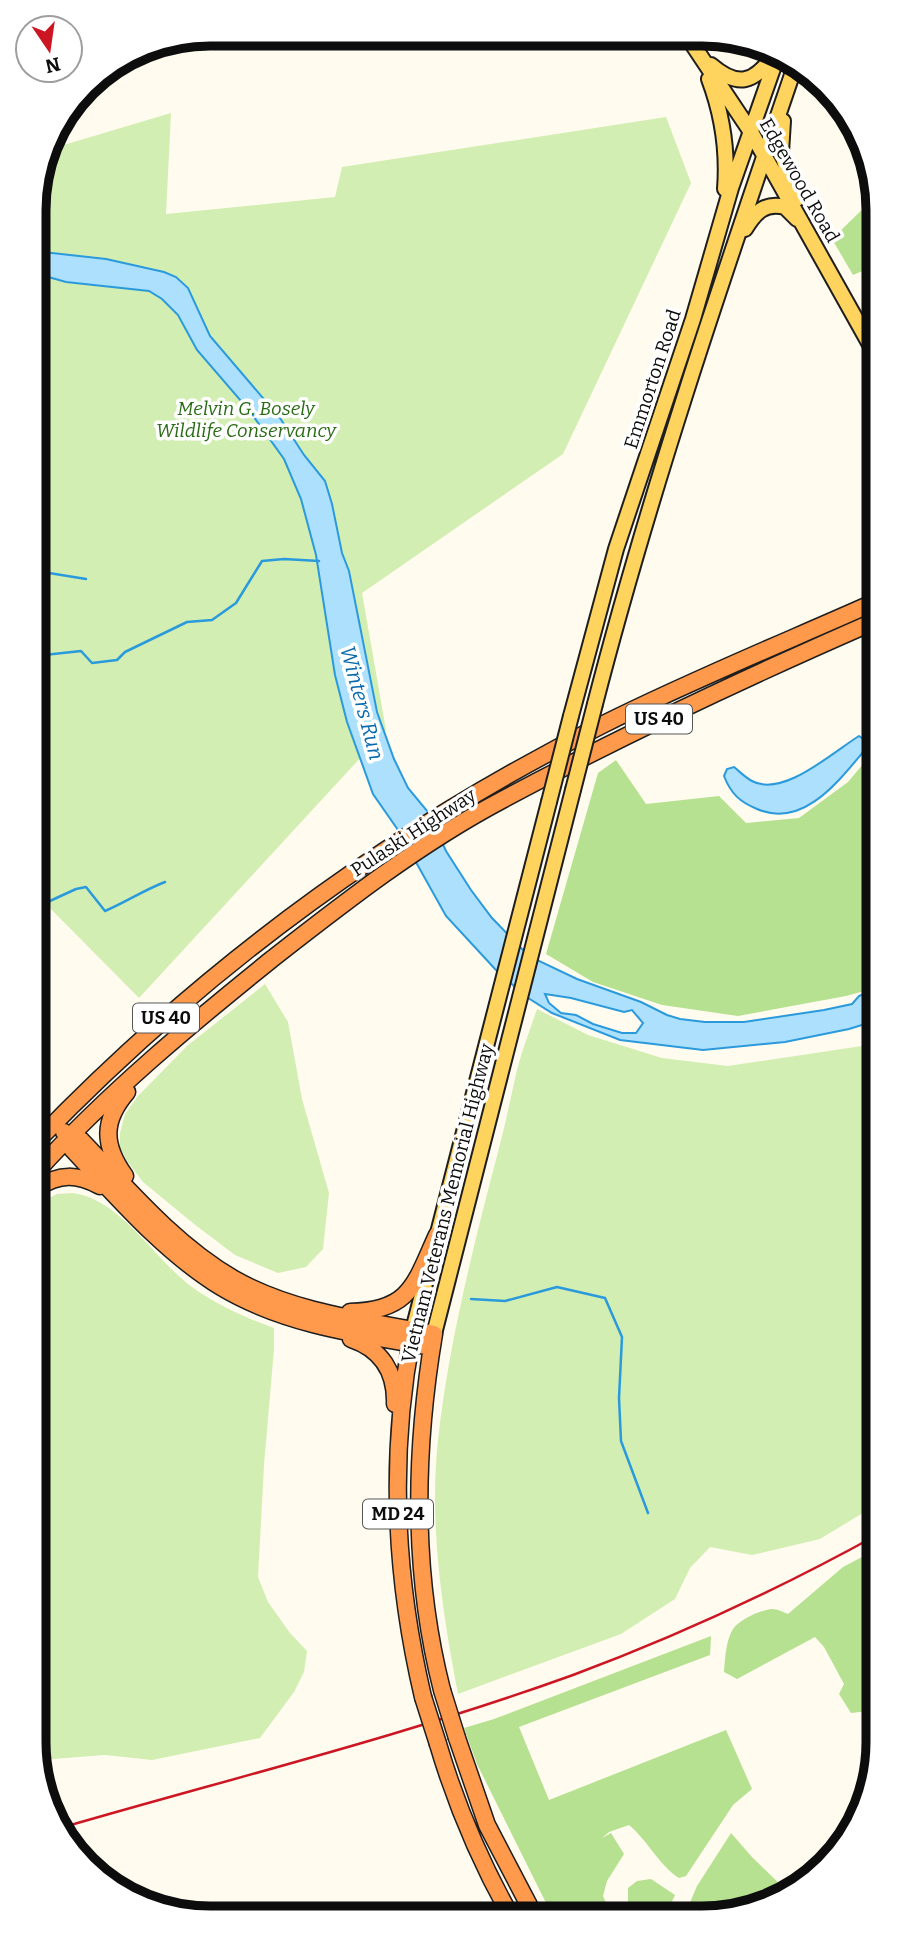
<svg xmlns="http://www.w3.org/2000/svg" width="911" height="1951" font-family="Bitter,serif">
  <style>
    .green { fill: #d3eeb2 }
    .forest { fill: #b6e190 }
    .water { fill: #ace0fd; stroke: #2a9adc; stroke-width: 2; fill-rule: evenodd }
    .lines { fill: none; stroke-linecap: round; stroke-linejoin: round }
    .stream { stroke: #2a9adc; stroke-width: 2.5 }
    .major-casing { stroke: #1e1e1e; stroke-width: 18 }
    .highway-casing { stroke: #1e1e1e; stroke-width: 19 }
    .major { stroke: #ffd45e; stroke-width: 14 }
    .highway { stroke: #ff994c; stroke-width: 16 }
    .rail { stroke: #cd1623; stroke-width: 2.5 }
    .major-bridge-casing { stroke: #1e1e1e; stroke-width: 18; stroke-linecap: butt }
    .highway-bridge-casing { stroke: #1e1e1e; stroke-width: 19; stroke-linecap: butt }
    .major-bridge { stroke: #ffd45e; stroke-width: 14 }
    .highway-bridge { stroke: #ff994c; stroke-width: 16 }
    .labels { text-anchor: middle; stroke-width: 7; stroke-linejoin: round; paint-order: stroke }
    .shield { fill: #fff; stroke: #565656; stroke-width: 2 }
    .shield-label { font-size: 18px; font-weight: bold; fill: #0d0d0d }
    .street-label { font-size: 19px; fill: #0d0d0d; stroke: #fff }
    .park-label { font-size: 19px; font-style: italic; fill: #2a6c16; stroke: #fff }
    .water-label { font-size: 21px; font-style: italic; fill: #0869ad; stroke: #fff }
    .rim { fill: none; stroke: #0d0d0d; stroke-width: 9 }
  </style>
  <rect width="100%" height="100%" fill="#fffbee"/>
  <path class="green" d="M171,113L166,214L335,197L342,167L666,117L691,183L563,454L362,593L386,730L139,998L36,894L34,198L48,146L67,144Z
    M265,984L288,1022L302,1099L329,1193L323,1249L306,1267L278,1273L235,1255L194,1224L143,1182L127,1161L120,1147V1133L125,1114L138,1096L187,1046Z
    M537,1009L588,1035L662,1058L728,1066L875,1044V1183L869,1192L866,1249L876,1263V1505L820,1539L752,1555L710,1547L690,1568L675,1599L621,1634L458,1694C442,1611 429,1524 438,1440C449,1341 474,1244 499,1148C506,1122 511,1096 517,1070C522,1050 530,1030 537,1009Z
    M72,1193C120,1198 155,1260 192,1287C217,1305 246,1318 274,1328V1349L264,1465L258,1577L268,1602L290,1633L307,1651L304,1672L294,1692L260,1738L152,1760L105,1755L39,1760L37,1204L57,1194Z"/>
  <path class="forest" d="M872,200V267L853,275L832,239Z
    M874,751L875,988L846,996L738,1016L662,1005L593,982L546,954L598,773L616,760L646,804L719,796L746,823L799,818L848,782Z
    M877,1549V1710L851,1713L839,1694L844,1684L824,1647L815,1637L737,1679L724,1672C725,1658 726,1640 733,1629C740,1619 761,1610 772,1609C778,1609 783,1612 788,1614L843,1567Z
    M711,1636L710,1655L519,1727L549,1800L726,1730L752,1789L733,1805L686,1876L679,1878C659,1865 648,1841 629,1825L609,1832L602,1838L611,1833L624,1854L607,1881L603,1896L610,1912L551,1913L477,1764L464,1728L494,1719Z
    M731,1833L752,1857L789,1893L748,1912H686L697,1886Z
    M651,1879L675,1895L667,1912H631L628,1903V1888L637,1881Z"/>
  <path class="water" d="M34,251L106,259L164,272L176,277L188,288L210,336L280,418L304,455L325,481L332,504L342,553L349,571L377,712L394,759L408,788L428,812L446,851L471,890L492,918L522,949L539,961L577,979L641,1002L667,1015L680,1019L705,1022H744L824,1010L852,1004L859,996L875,989V1021L849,1029L785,1042L703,1050L620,1040L552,1013L525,996L495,969L446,916L398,830L373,794L347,722L335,675L316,555L301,499L284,459L248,409L197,350L178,315L162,299L149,291L66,282L34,273ZM545,994L571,998L624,1012L632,1010L643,1023L636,1033H622L593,1024L576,1015L561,1013L549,1003Z
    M859,736L870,744C842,776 806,830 757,809C740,802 731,794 724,776L727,769L734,767C740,772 746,778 752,781C783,798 833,752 859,736Z"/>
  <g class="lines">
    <path class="stream" d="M34,303L39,274
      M35,584L49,573L86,579
      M35,656L81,651L92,663L117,660L125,652L187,622L212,620L236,603L262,561L284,559L319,561
      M36,905L39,906L76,889L86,887L105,911C126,902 144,890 165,882
      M471,1299L505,1301L557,1287L605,1298L622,1337L619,1398L621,1441L648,1513"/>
    <defs>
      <path id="major" d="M687,36L751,132L872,348
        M711,65C738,88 754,83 774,55
        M709,79C723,116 728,150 725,189
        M783,121L781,152L797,199
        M745,229C755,213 764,202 785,207L797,219
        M595,704C651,487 723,277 795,66
        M571,716L616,549L693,319L731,188L777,57
        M413,1330L549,802
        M434,1334L573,790"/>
      <path id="highway" d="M64,1132L73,1141L81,1140C128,1189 175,1245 234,1279C294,1313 368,1321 434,1334C414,1453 412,1573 442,1690
        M37,1141C201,971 392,830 604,724C692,680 783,643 873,603
        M73,1141L72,1149C118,1198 164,1252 221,1287C284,1325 361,1335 432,1347
        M37,1171C108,1093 190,1025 272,959C345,902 419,844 502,800C623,735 747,677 873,622
        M125,1176C103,1145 102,1121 127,1092
        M37,1188C60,1173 77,1174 100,1186
        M350,1312C411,1311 415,1283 437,1235
        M412,1336C389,1456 395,1578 423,1697
        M351,1339C381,1349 396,1372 395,1404
        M457,1738L487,1825L533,1913
        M438,1744C456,1805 478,1857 509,1913"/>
    </defs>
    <use href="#major" class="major-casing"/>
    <use href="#highway" class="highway-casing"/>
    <use href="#major" class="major"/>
    <use href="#highway" class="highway"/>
    <path class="rail" d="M64,1827C233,1778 407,1735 573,1675C678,1636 779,1589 877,1535"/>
    <defs>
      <path id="major-bridge" d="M573,790L595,704
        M549,802L571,716"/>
      <path id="highway-bridge" d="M442,1690L457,1738
        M423,1697L438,1744"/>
    </defs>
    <use href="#major-bridge" class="major-bridge-casing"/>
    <use href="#highway-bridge" class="highway-bridge-casing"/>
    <use href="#major-bridge" class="major-bridge"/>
    <use href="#highway-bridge" class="highway-bridge"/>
  </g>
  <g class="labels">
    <g class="shield">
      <rect x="626" y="704.5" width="66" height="29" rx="5"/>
      <rect x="133" y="1003.5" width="66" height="29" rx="5"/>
      <rect x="363" y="1499.5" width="70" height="29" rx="5"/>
    </g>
    <g class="shield-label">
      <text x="659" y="725">US 40</text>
      <text x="166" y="1024">US 40</text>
      <text x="398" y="1520">MD 24</text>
    </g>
    <g class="street-label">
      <text transform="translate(800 180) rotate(60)" y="7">Edgewood Road</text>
      <text transform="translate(652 379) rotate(-72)" y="7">Emmorton Road</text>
      <text transform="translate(413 832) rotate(-33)" y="7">Pulaski Highway</text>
      <text transform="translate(447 1203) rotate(-76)" y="7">Vietnam Veterans Memorial Highway</text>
    </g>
    <g class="park-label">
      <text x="246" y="415">Melvin G. Bosely<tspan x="246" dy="22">Wildlife Conservancy</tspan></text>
    </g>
    <g class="water-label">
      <text transform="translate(362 703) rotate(75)" y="7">Winters Run</text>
    </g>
  </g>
  <path d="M0 0H911V1951H0ZM210 46H702A164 164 0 0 1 866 210V1742A164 164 0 0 1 702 1906H210A164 164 0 0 1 46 1742V210A164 164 0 0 1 210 46Z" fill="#fff" fill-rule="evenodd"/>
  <path class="rim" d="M210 46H702A164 164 0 0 1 866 210V1742A164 164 0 0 1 702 1906H210A164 164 0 0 1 46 1742V210A164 164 0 0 1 210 46Z"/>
  <g transform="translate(49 49) rotate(167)"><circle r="33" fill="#ffffff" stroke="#9e9e9e" stroke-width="2"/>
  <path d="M0-5L12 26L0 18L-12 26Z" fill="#cd1623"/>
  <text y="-10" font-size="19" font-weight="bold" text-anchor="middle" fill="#0d0d0d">N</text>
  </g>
</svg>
